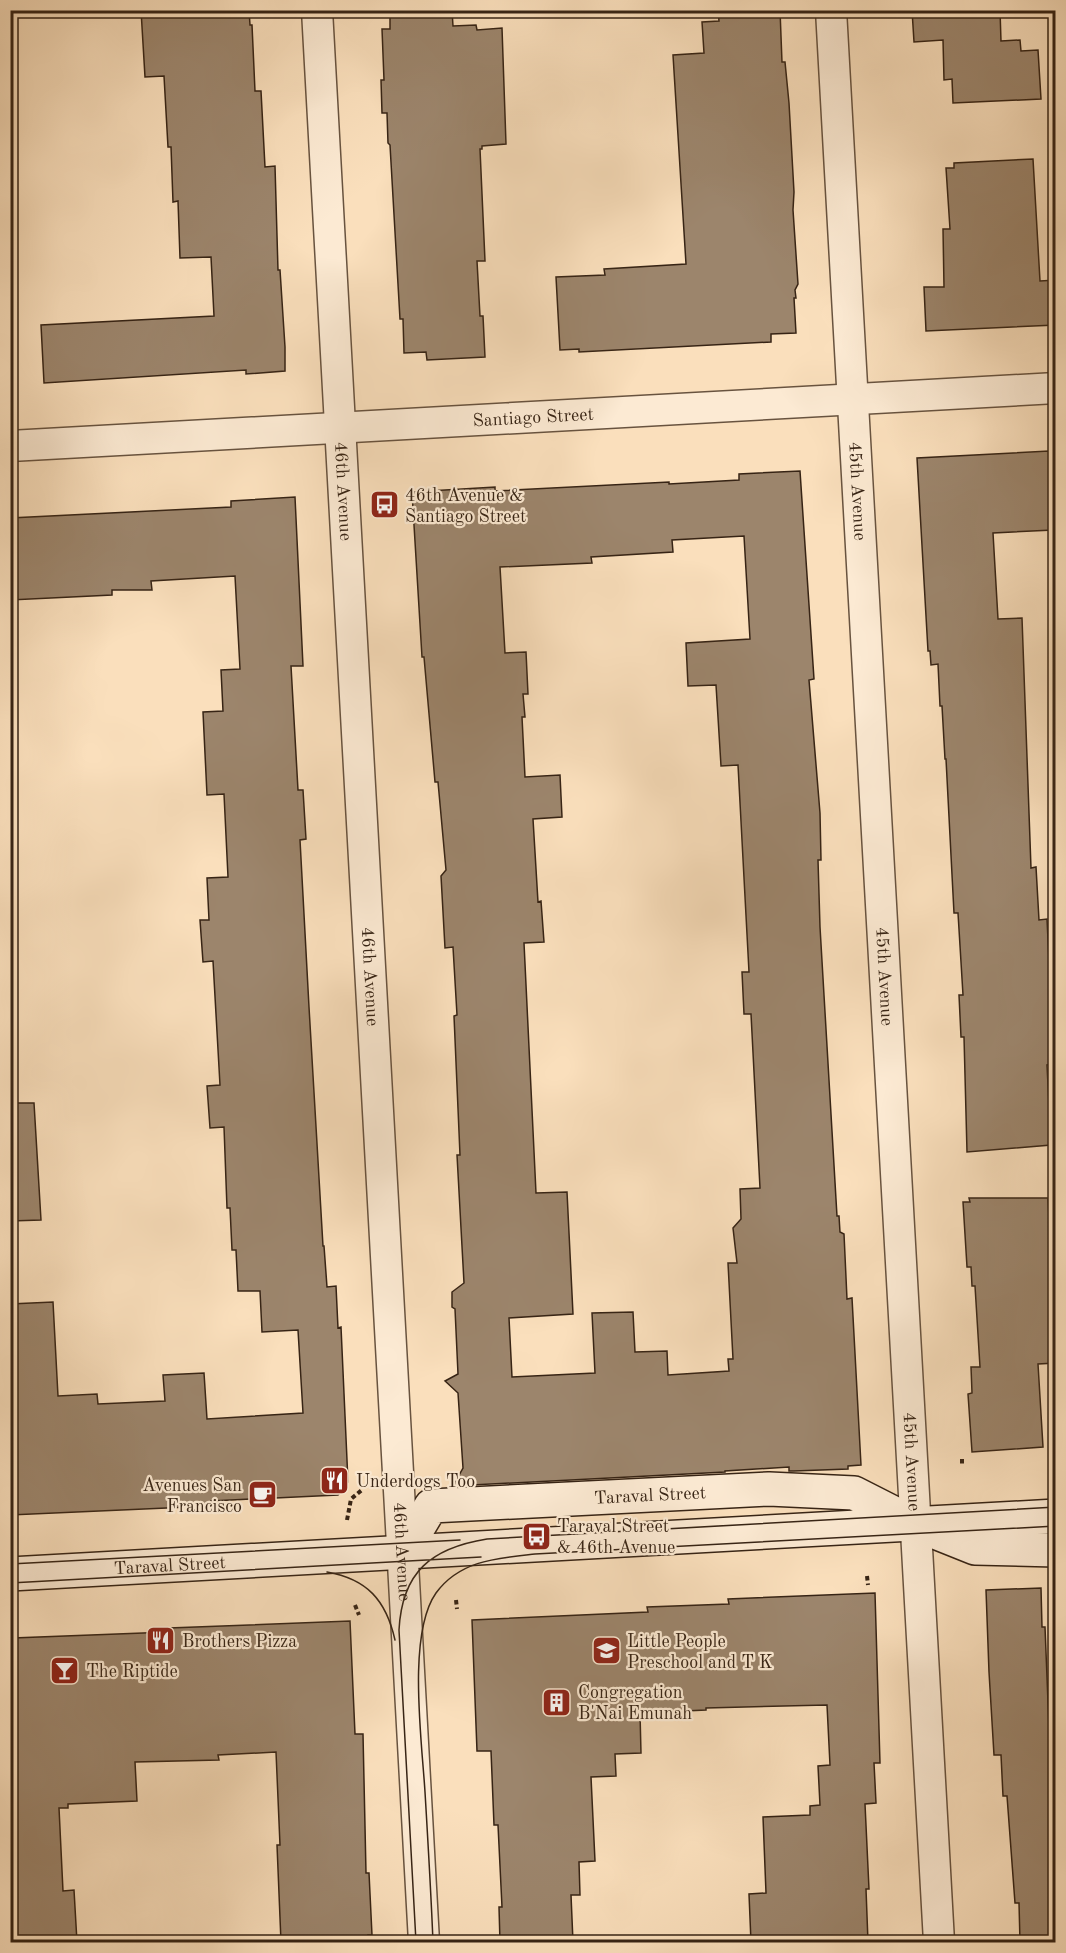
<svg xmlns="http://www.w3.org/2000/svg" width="1066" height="1953" font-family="'Old Standard TT',serif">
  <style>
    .building { fill: #9c856c; stroke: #372415; stroke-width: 1.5; fill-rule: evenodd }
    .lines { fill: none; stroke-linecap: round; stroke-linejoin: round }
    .street-casing { stroke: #68533f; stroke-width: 33 }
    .secondary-casing { stroke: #372415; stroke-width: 36 }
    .path { stroke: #372415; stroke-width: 4; stroke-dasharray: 4.5 3; stroke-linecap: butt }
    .street { stroke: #fcead3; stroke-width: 30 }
    .secondary { stroke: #fcead3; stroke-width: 33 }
    .tram { stroke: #372415; stroke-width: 1.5 }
    .labels { text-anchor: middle; stroke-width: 4.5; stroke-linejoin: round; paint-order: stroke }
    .street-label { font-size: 18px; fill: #372415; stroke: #fcead3 }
    .poi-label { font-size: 18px; fill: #372415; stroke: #fcead3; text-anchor: start }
  </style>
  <rect width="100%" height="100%" fill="#fadfbc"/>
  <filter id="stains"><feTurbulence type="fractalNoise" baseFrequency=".00333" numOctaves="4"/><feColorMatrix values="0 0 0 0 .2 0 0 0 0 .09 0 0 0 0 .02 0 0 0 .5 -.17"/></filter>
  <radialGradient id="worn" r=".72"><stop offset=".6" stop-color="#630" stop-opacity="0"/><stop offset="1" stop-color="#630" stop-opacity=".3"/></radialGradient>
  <path class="building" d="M141,10H249L250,25H252L255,91H261L265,167L275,166L278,270H280L285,347V371L246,374V370L44,383L41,325L214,316L211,257L180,258L178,201L173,202L171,147H168L164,76L145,77Z
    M390,10H452L453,26L476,25L477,30L502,28L506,144L482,146V149H480L485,261H477L480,316H483L485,357L427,360L426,352L404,353L403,319H400L390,145L388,143L387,113H382L381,80H384L382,29H390Z
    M718,10H780L782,62H785L789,103L794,192L793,210L798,284L795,290L796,298H794L796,333L771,334V342L579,352V349L560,350L556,277L605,275L604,269L686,264L673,55L704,53L702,22L719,21Z
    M912,10H1000L1001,41L1020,40L1021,51L1038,50L1041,99L953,103L952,79L944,80L943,40L914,42Z
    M1033,159L1040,281L1056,280V325L926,331L924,287H944L943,229H950L946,168H954V163Z
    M1049,451L1050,456H1056V525H1053V530L993,533L998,619L1022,618L1031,868L1036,867L1039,920L1047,919L1054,1064L1047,1065L1051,1145L967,1152L964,1037H961L959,995H963L958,913H954L946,759H945L942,706H940L938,664L931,665L930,651H928L917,458Z
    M800,471L814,679L809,680L820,813L821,860H818L820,927L837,1216H839L840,1232L844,1234L847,1299L852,1298L861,1465L848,1466V1469L794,1471H789V1467L725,1471V1472L453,1486L463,1468L458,1393L445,1381L458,1374L455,1309L452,1307V1292L464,1283L457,1155H460L454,1016L457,1015L453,947L445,948L441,876L446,870L438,782H435L424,657H422L412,492L495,487V491L669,482V484L739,480V474ZM744,536L750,639L686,643L688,686L716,685L721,766L738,765L749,972H742L744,1014H751L760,1188L740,1189L741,1219L733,1228L737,1263H728L733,1359H728L729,1371L668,1375L667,1351L635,1352L633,1312L592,1313L595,1373L512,1377L509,1318L573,1314L567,1192L536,1193L524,943L544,942L541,901L538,902L533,819L562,817L560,775L525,777L522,717H525L523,694H528L526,652L505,653L500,567L592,563L591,557L673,552L672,540Z
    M295,497L303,666H291L298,790H303L306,839L300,840L309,1007L323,1246H324L327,1287L336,1286L338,1328L341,1327L348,1482L338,1495L211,1501V1506L10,1515V1304L53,1302L58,1396L97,1394L98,1404L165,1401L163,1375L204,1373L207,1419L303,1413L298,1330L262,1332L260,1291H238L236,1250H232L230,1208H227L224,1127L210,1128L207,1086L220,1085L213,961L203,962L200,920H209L207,878L228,877L224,794L207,795L203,712L223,711L221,670L240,669L235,576L151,581L152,590H112V595L10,600V518L231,507V501Z
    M10,1103H34L41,1220L10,1221Z
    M969,1198H1048L1050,1239H1053L1056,1286V1363L1038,1364L1043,1447L972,1452L968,1394L972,1393L971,1367H980L975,1286H972L971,1267H967L963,1202H970Z
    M1041,1588L1042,1627H1045L1050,1752H1053L1056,1771V1942H1020L1019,1903H1015L1007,1796H1003L1001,1755H994L989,1672L986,1590Z
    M875,1593L880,1763H874L876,1803L865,1804L869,1889H866L868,1942H751L749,1894L766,1893L763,1817L810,1815V1806L820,1805L818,1766L830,1765L827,1705L706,1708V1710L640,1713L641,1753L615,1754L616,1776L591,1777L595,1861L579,1862L580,1895H571L573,1942H500L499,1907H502L498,1825H494L491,1751H477L472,1620L648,1612L647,1607L729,1604L728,1599Z
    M350,1621L355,1734H363L366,1873H369L372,1935H368L369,1942H281L277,1845H280L276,1752L218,1755L219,1760L135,1762L137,1801L68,1804V1808H59L63,1891L74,1890L77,1942H10V1641H13V1638L169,1632V1628Z"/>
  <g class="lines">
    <defs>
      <g id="street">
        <path id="s1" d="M317,10L424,1942"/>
        <path id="s2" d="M831,10L939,1942"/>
        <path id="s3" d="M10,446L1056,388"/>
      </g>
      <g id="secondary">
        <path id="s4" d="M403,1553L431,1506L769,1489L854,1493L915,1524L975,1548L1056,1550"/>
        <path id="s5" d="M10,1574L1056,1516"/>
      </g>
    </defs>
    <use href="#street" class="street-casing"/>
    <use href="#secondary" class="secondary-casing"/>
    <path class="path" d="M962,1459V1465
      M347,1520L351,1499L363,1489
      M867,1576L868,1585
      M456,1600L457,1609
      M355,1605L359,1615"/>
    <use href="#street" class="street"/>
    <use href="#secondary" class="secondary"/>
    <path class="tram" d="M10,1564L460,1540
      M327,1572C367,1579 386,1600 395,1640
      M10,1583L481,1557
      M416,1942L399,1630C402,1572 431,1548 487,1539L1056,1507
      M433,1942C431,1892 428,1842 425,1792C422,1742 407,1634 436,1593C460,1560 498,1558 535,1554L1056,1526"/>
  </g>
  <defs>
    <symbol id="bus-square" viewBox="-11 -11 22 22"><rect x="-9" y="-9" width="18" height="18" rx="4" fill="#8f2418" stroke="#fcead3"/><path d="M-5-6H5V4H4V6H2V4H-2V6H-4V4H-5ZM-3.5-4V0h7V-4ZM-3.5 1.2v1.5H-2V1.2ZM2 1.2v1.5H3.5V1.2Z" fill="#fff"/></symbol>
    <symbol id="restaurant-square" viewBox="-11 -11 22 22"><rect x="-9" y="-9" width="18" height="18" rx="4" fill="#8f2418" stroke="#fcead3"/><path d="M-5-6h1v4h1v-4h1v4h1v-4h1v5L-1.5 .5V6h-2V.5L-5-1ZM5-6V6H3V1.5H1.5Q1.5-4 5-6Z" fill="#fff"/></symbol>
    <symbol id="cafe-square" viewBox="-11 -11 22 22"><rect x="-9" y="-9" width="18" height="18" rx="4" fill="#8f2418" stroke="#fcead3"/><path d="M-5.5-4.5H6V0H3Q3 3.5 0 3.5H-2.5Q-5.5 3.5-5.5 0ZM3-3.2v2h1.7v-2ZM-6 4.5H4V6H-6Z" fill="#fff"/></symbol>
    <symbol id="school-square" viewBox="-11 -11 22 22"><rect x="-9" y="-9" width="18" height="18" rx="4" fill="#8f2418" stroke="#fcead3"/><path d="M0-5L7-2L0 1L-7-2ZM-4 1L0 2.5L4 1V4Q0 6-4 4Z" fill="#fff"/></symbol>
    <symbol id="bar-square" viewBox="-11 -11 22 22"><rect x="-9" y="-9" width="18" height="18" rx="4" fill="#8f2418" stroke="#fcead3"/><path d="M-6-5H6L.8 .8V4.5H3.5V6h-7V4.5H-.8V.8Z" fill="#fff"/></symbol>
    <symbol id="building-square" viewBox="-11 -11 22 22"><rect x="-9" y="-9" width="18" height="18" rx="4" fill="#8f2418" stroke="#fcead3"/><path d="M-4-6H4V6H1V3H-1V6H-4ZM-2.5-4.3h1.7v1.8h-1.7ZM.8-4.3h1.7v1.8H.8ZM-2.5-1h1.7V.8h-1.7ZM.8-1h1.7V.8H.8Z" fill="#fff"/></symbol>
  </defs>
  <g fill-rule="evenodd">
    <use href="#bus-square" x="368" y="488" width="33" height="33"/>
    <use href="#restaurant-square" x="318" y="1464" width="33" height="33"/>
    <use href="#cafe-square" x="246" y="1478" width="33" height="33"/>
    <use href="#bus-square" x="520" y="1520" width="33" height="33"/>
    <use href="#restaurant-square" x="144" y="1624" width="33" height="33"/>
    <use href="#school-square" x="590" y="1634" width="33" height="33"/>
    <use href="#bar-square" x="48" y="1654" width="33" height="33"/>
    <use href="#building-square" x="540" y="1686" width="33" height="33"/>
  </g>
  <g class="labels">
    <g class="street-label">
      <text dy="6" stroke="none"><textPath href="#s3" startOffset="524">Santiago Street</textPath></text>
      <text dy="6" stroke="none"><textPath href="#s1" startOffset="482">46th Avenue</textPath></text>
      <text dy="6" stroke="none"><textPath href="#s2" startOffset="482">45th Avenue</textPath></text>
      <text dy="6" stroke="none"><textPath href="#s1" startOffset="968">46th Avenue</textPath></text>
      <text dy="6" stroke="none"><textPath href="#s2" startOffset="968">45th Avenue</textPath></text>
      <text dy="6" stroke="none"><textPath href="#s2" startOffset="1454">45th Avenue</textPath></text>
      <text dy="6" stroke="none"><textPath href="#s4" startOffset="274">Taraval Street</textPath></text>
      <text dy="6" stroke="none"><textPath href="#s1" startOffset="1544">46th Avenue</textPath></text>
      <text dy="6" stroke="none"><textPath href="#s5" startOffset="160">Taraval Street</textPath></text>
    </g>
    <g class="poi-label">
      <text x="405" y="501">46th Avenue &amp;<tspan x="405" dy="21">Santiago Street</tspan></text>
      <text x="356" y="1487">Underdogs Too</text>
      <text x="242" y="1491" text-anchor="end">Avenues San<tspan x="242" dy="21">Francisco</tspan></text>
      <text x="557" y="1532">Taraval Street<tspan x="557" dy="21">&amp; 46th Avenue</tspan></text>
      <text x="182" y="1647">Brothers Pizza</text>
      <text x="627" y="1647">Little People<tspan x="627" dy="21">Preschool and T K</tspan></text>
      <text x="86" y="1677">The Riptide</text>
      <text x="578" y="1698">Congregation<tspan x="578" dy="21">B'Nai Emunah</tspan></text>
    </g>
  </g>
  <rect width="1066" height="1953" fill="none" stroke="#fadfbc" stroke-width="36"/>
  <rect x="12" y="12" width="1042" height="1929" fill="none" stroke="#372415" stroke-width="3"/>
  <rect x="18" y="18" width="1030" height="1917" fill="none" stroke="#372415" stroke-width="1.5"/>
  <rect width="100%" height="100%" filter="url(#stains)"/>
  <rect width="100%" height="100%" fill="url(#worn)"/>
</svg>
